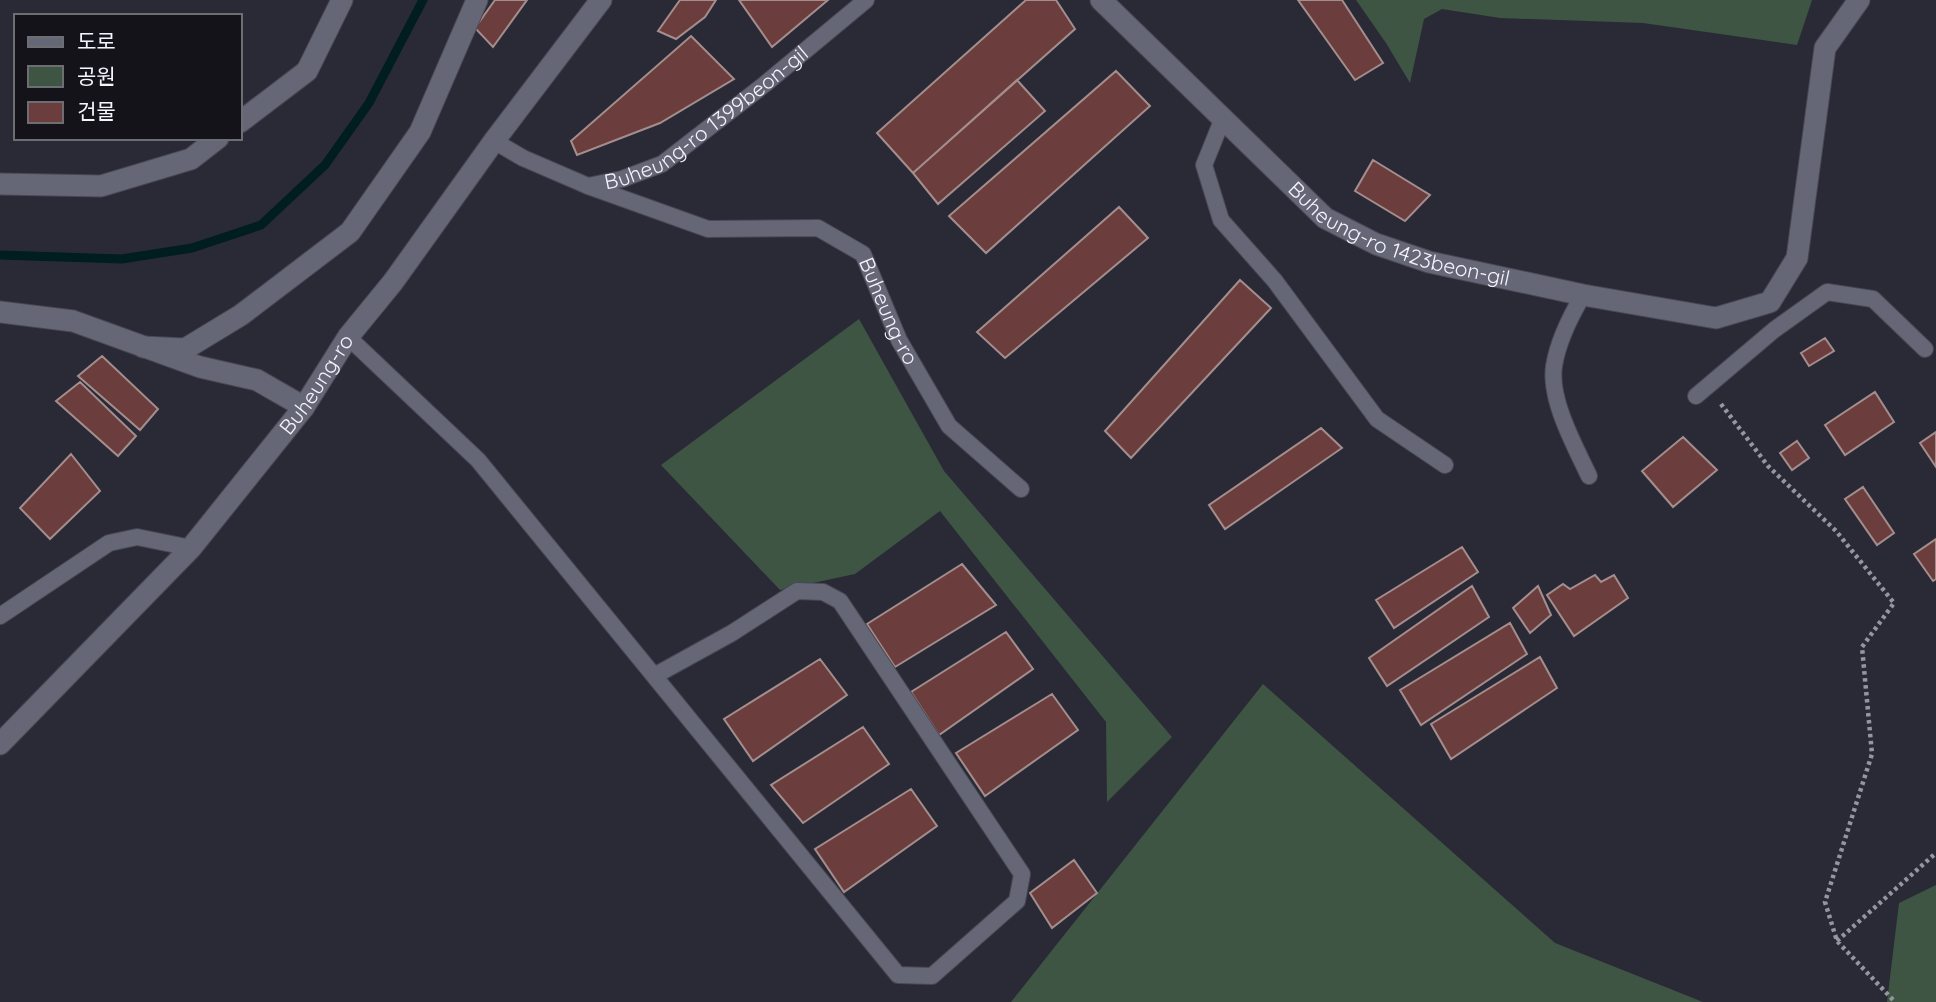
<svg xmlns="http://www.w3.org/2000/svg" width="1936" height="1002" font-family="Quicksand,'Noto Sans KR',sans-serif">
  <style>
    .green { fill: #3d5542 }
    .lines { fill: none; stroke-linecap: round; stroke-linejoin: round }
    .stream { stroke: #001d20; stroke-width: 9 }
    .building { fill: #6c3d3d; stroke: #a38e8d; stroke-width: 2 }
    .service-casing { stroke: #484854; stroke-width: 18 }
    .minor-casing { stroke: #484854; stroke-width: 23 }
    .secondary-casing { stroke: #484854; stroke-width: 23 }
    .path { stroke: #9596a1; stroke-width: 4.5; stroke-dasharray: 3.5 3.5; stroke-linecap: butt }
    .service { stroke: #666776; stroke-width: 16 }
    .minor { stroke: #666776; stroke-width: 21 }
    .secondary { stroke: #666776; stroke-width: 21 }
    .labels { text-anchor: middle; stroke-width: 5; stroke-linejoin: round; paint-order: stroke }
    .street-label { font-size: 21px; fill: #f3f4fd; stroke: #131319 }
  </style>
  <rect width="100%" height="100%" fill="#2a2a37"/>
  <path class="green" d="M1356,0H1812L1797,45L1643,23L1500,18L1442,9L1424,19L1410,83L1386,43Z
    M859,319L944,471L1172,737L1107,802L1106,722L940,511L855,574L780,590L661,465Z
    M1263,684L1555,943L1703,1002H1011Z
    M1936,885V1002H1887L1899,903Z"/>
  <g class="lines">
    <path class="stream" d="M0,255L122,259L192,248L261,225L325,165L369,103L423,0"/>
  </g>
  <path class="building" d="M495,0H527L493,47L475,28Z
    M680,0H716L705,17L676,39L658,31Z
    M739,0H828L772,47Z
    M1026,0H1056L1075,29L913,173L877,133Z
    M1298,0H1342L1383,63L1355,80Z
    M691,36L734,79L660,123L577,155L571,141Z
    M1116,71L1150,106L986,253L949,216Z
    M1017,80L1045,111L938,204L913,173Z
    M1373,160L1430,195L1405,221L1355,191Z
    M1119,207L1148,238L1005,358L977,332Z
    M1240,280L1271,308L1131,458L1105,431Z
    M1825,338L1834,351L1809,366L1801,353Z
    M102,356L158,409L140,430L78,376Z
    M80,382L136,436L118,456L56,401Z
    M1875,392L1894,422L1845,455L1825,425Z
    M1321,428L1342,448L1225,529L1209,505Z
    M1936,432V467L1920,443Z
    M1683,437L1717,470L1673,507L1642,471Z
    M1797,441L1809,458L1792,470L1780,453Z
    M71,454L100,491L50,539L20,508Z
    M1863,487L1894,533L1877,545L1845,499Z
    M1936,539V579L1933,581L1914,554Z
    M1462,547L1478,572L1394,628L1376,600Z
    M962,564L996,605L895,667L867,624Z
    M1595,575L1601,582L1614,575L1628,598L1574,636L1547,595L1563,584L1570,589Z
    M1472,586L1489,617L1387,686L1369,658Z
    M1538,586L1551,615L1530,633L1513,608Z
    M1510,623L1527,654L1421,725L1400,690Z
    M1006,632L1033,669L939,735L911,692Z
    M1540,657L1557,688L1451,759L1431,724Z
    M820,659L847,695L753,761L724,719Z
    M1052,694L1078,730L985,796L956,753Z
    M863,727L889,764L803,823L771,785Z
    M911,789L937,826L844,892L815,849Z
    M1074,860L1097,893L1052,928L1030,893Z"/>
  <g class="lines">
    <defs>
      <g id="service">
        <path d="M1223,118L1204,165L1221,220L1275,281L1377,419L1445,465"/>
        <path id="s1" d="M494,141L523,158L588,186L622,179L662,164L765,84L866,0"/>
        <path id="s2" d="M588,186L708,229L818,228L863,254L899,340L949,426L1021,489"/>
        <path d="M1583,295C1570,317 1558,341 1554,366C1549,400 1575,446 1589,476"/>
        <path d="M348,337L478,460L898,975L932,976L1017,901L1022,874L840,601L823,592L797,591L732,633L654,676"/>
        <path d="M1696,396L1774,330L1827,292L1873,299L1925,349"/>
        <path d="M0,616L109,543L137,537L191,548"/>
      </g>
      <g id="minor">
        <path id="s3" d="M1101,0L1325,218L1376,244L1429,262L1583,295L1716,318L1770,302L1797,258L1825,48L1859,0"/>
        <path d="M240,122L307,71L342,0"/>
        <path d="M0,184L101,186L191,159L218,138"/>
        <path d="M0,312L73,321L200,367L257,380L304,407"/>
        <path d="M143,347L185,349L241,315L350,232L420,132L477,0"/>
      </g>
      <g id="secondary">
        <path id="s4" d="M0,744L191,548L304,407L348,337L393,282L494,141L601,0"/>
      </g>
    </defs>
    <use href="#service" class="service-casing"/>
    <use href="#minor" class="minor-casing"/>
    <use href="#secondary" class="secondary-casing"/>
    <path class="path" d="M1721,404L1768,466L1836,531L1894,603L1862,647L1872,754L1825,902L1837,941L1895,1002
      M1837,941L1936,853"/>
    <use href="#service" class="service"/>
    <use href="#minor" class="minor"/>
    <use href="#secondary" class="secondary"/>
  </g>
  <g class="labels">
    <g class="street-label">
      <text dy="7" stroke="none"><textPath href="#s1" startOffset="243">Buheung-ro 1399beon-gil</textPath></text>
      <text dy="7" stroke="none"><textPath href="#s3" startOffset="387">Buheung-ro 1423beon-gil</textPath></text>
      <text dy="7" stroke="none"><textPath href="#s2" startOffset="352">Buheung-ro</textPath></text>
      <text dy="7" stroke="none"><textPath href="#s4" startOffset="480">Buheung-ro</textPath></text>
    </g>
  </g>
  <rect x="14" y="14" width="228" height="126" fill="#131319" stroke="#6d6d74" stroke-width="2"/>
  <rect x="28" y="37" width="35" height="10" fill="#666776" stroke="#6d6d74" stroke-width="2"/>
  <text x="77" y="49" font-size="21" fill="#f3f4fd">도로</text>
  <rect x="28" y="66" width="35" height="21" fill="#3d5542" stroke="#6d6d74" stroke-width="2"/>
  <text x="77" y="84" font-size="21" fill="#f3f4fd">공원</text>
  <rect x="28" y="102" width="35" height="21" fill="#6c3d3d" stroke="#6d6d74" stroke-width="2"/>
  <text x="77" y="119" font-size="21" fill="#f3f4fd">건물</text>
</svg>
